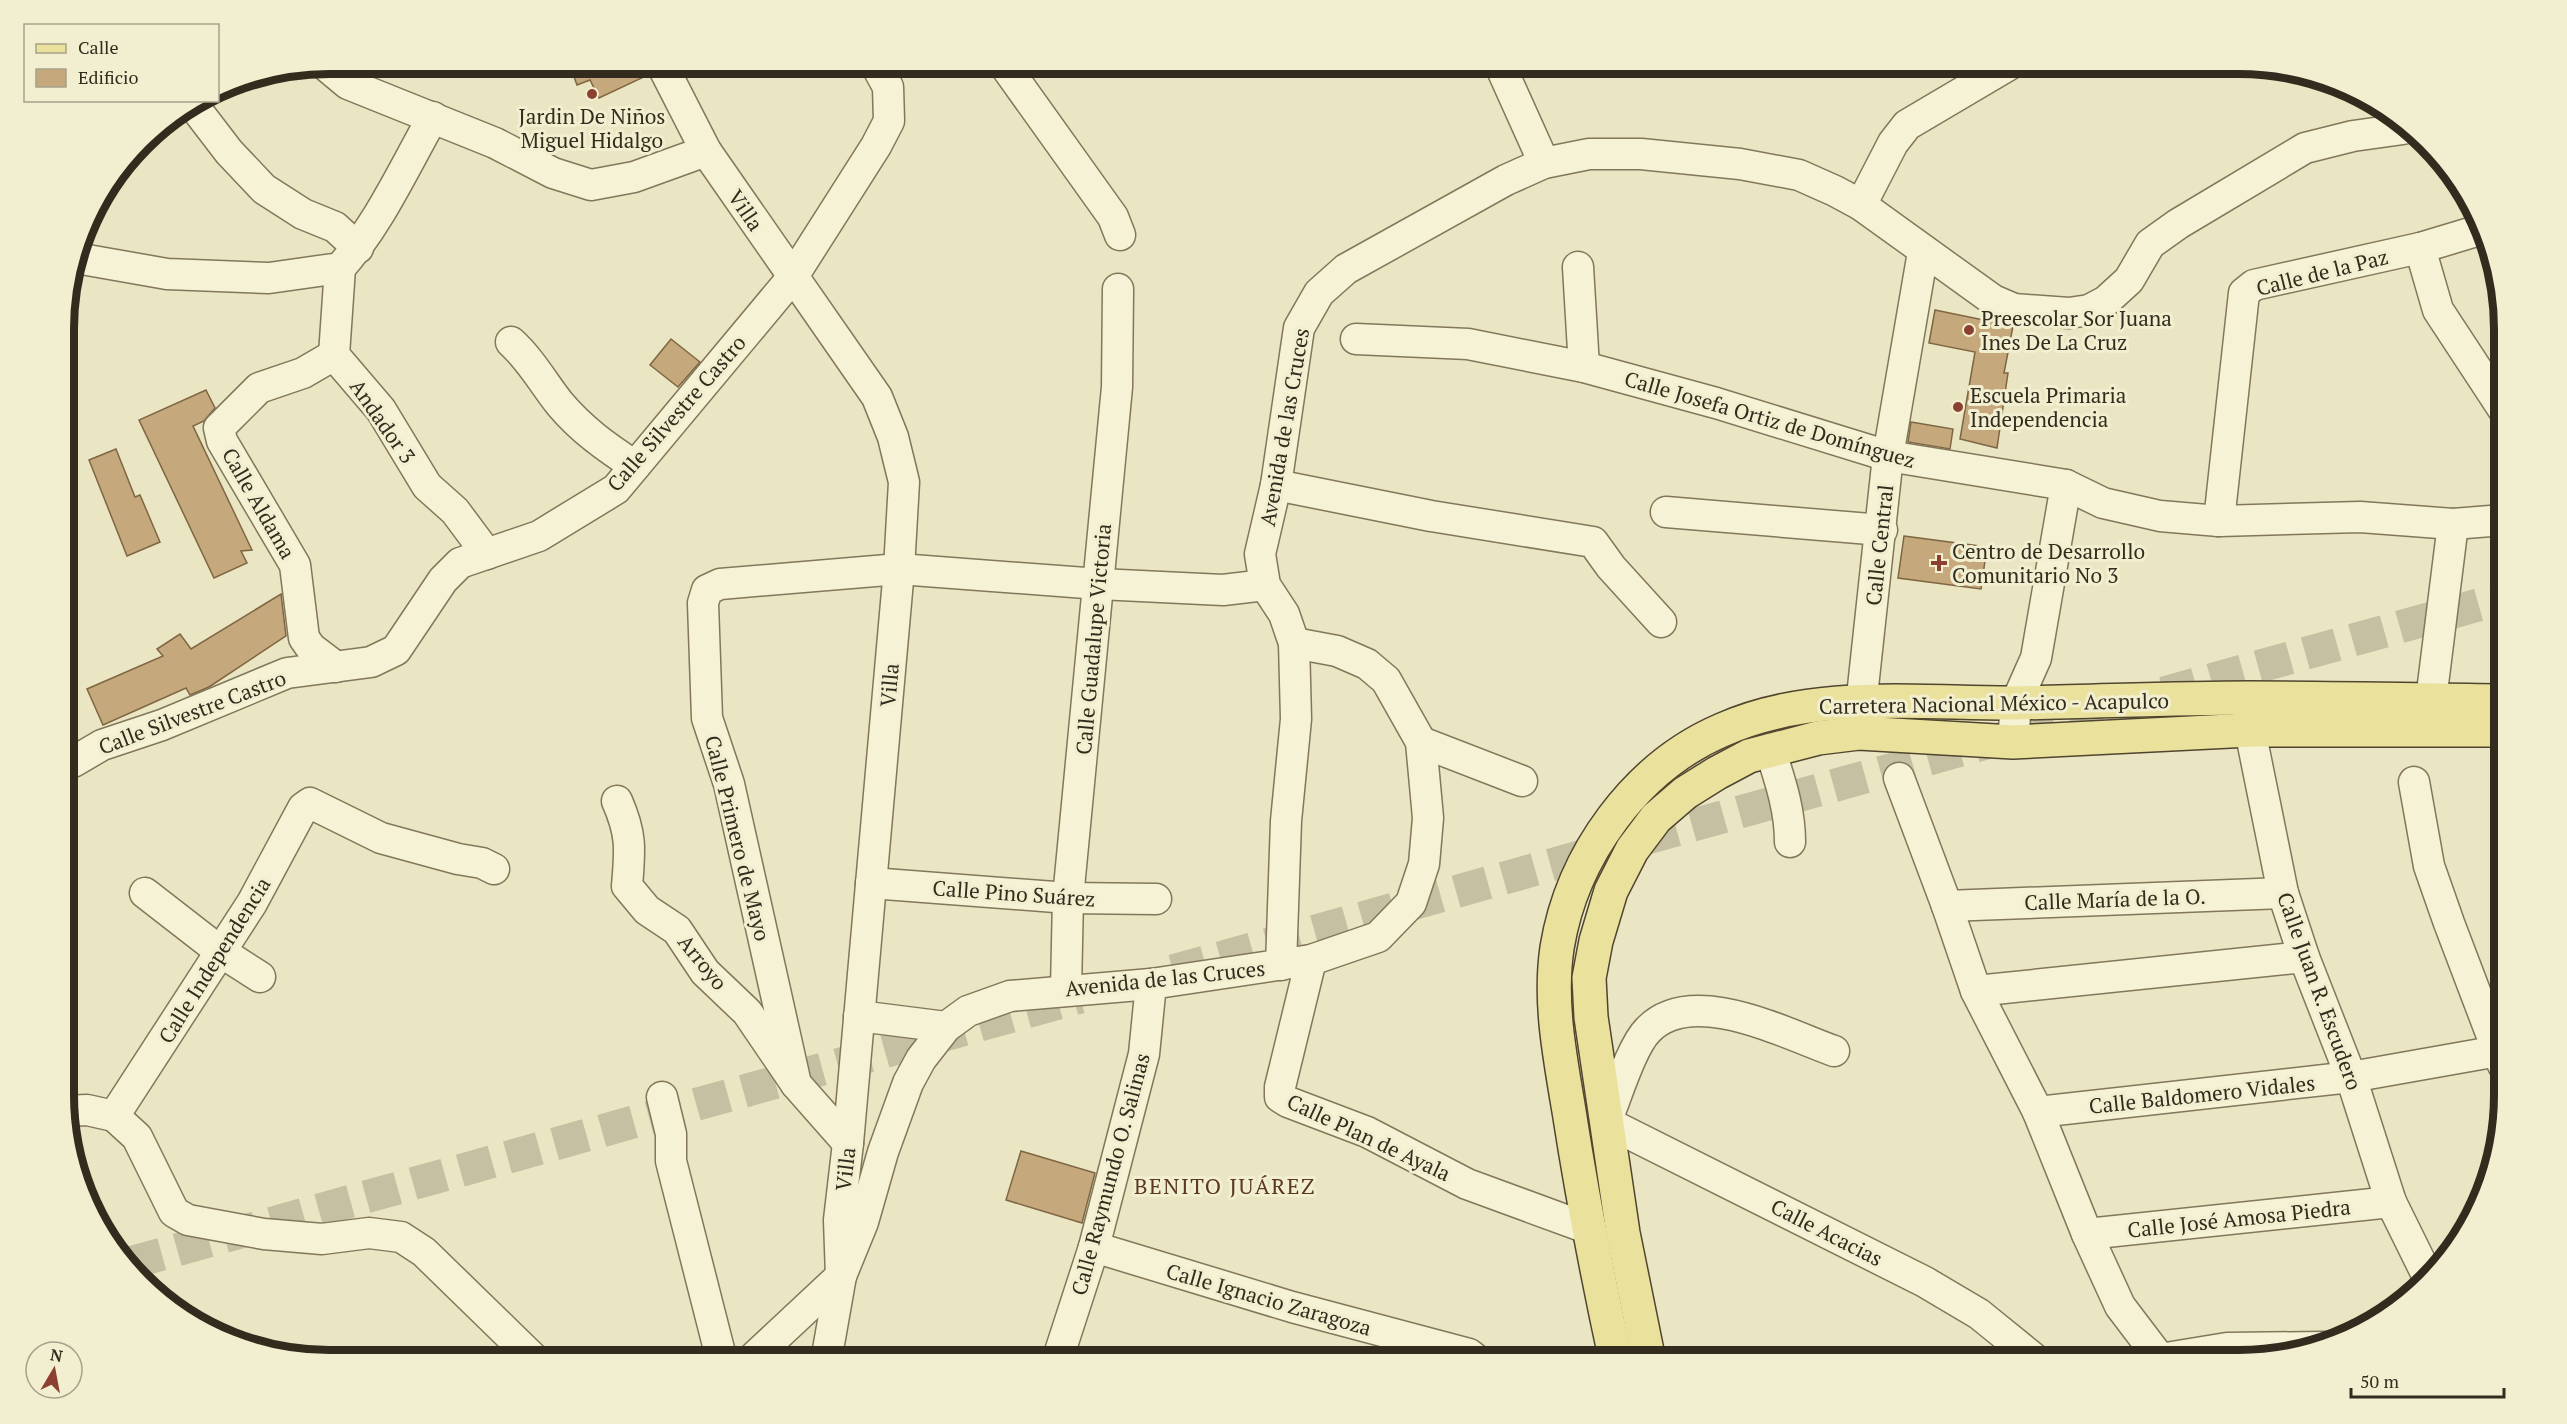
<svg xmlns="http://www.w3.org/2000/svg" width="2567" height="1424" viewBox="0 0 2567 1424" font-family="'PT Serif',serif">
	<style>
		.building { fill: #c5a87b; stroke: #7f6643; stroke-width: 1.5 }
		.lines { fill: none; stroke-linecap: round; stroke-linejoin: round }
		.highway-tunnel { stroke: #c5c0a1; stroke-width: 33; stroke-dasharray: 33 16; stroke-linecap: butt }
		.minor-casing { stroke: #82775b; stroke-width: 33 }
		.major-casing { stroke: #50452f; stroke-width: 36 }
		.minor { stroke: #f5f2d5; stroke-width: 30 }
		.major { stroke: #eae19d; stroke-width: 33 }
		.poi-dot { fill: #8c4130; stroke: #f2efd1; stroke-width: 2 }
		.labels { text-anchor: middle; dominant-baseline: central; stroke-width: 6; stroke-linejoin: round; paint-order: stroke }
		.poi-label { font-size: 21px; fill: #332c1e; stroke: #f2efd1; text-anchor: start }
		.street-label { font-size: 21px; fill: #332c1e; stroke: #f2efd1 }
		.neighbourhood-label { font-size: 22px; letter-spacing: 1.5px; fill: #5c3821; stroke: #f2efd1 }
		.rim { fill: none; stroke: #332c1e; stroke-width: 8 }
	</style>
	<rect width="100%" height="100%" fill="#eae5c2"/>
	<!-- building -->
	<g class="building">
		<polygon points="569,63 640,63 646,76 599,98 590,80 577,85"/>
		<polygon points="1935,310 2013,326 2004,373 2008,373 1997,448 1960,439 1975,352 1929,343"/>
		<polygon points="671,339 700,362 678,387 650,365"/>
		<polygon points="206,390 215,408 204,421 193,426 252,550 241,551 247,563 214,578 139,420"/>
		<polygon points="1911,422 1953,429 1950,449 1908,442"/>
		<polygon points="116,449 135,497 140,495 160,542 127,556 89,460"/>
		<polygon points="1904,536 1987,547 1981,589 1898,578"/>
		<polygon points="281,594 286,636 209,687 190,695 186,688 103,725 87,689 163,656 157,649 180,634 191,649"/>
		<polygon points="1021,1151 1095,1173 1082,1223 1006,1200"/>
	</g>
	<g class="lines">
		<!-- highway-tunnel -->
		<g class="highway-tunnel">
			<polyline points="1173,971 2503,598"/>
			<polyline points="130,1263 1080,997"/>
		</g>
		<!-- minor casing -->
		<g class="minor-casing">
			<g id="minor">
				<polyline points="661,63 706,151 877,397 893,437 904,482 899,569 848,1143 839,1220 841,1276 826,1361"/>
				<polyline points="1003,63 1113,217 1120,235"/>
				<polyline points="1499,63 1544,163"/>
				<polyline points="324,64 348,84 495,143 553,173 591,185 634,177 706,151"/>
				<polyline points="193,105 229,152 264,189 303,214 335,227 358,248"/>
				<polyline points="1861,205 1893,143 1907,125 2012,63"/>
				<polyline points="2420,248 2438,310 2503,409"/>
				<path d="M76,258L167,274L269,278L340,268C379,224 404,168 433,117"/>
				<polyline points="1578,267 1584,367"/>
				<polyline points="340,268 334,355 381,410 427,486 455,511 487,554"/>
				<polyline points="1356,339 1468,344 1584,367 1716,403 1888,456 2066,485 2103,503 2160,516 2219,521 2360,517 2453,524 2503,520"/>
				<path d="M511,342C531,360 544,384 560,404C582,430 606,447 635,466"/>
				<polyline points="334,355 303,373 259,388 219,428 222,441 295,565 304,638 311,648 336,667"/>
				<polyline points="1276,485 1431,516 1593,542 1611,567 1661,622"/>
				<polyline points="1666,512 1882,530"/>
				<polyline points="2219,521 2244,293 2254,285 2420,248 2483,229"/>
				<polyline points="2431,700 2453,524"/>
				<polyline points="2248,707 2250,730 2283,893 2304,957 2351,1077 2391,1202 2426,1273"/>
				<polyline points="1859,724 1888,456 1923,252"/>
				<polyline points="1421,742 1522,781"/>
				<polyline points="2013,742 2016,703 2036,658 2066,485"/>
				<path d="M1770,749C1780,781 1790,809 1790,842"/>
				<polyline points="73,762 102,745 162,725 287,673 371,662 396,650 443,580 460,563 539,536 616,489 792,278 876,146 889,121 888,87 875,63"/>
				<polyline points="1899,778 1947,906 1976,991 2038,1112 2087,1234 2120,1306 2161,1360"/>
				<polyline points="2414,782 2429,866 2449,923 2503,1065"/>
				<path d="M617,801C632,835 630,850 627,886L647,910L677,930L705,972L747,1012L796,1084L848,1143"/>
				<polyline points="871,883 1068,898 1156,899"/>
				<polyline points="145,893 221,952 260,977"/>
				<polyline points="1947,906 2283,893"/>
				<polyline points="1311,960 1280,1087 1280,1097 1288,1102 1367,1132 1467,1184 1587,1228"/>
				<polyline points="1281,965 1286,821 1296,719 1294,643 1284,614 1265,585 1260,554 1276,485 1299,328 1319,293 1346,269 1506,180 1544,163 1589,154 1641,154 1740,164 1799,175 1835,191 1861,205 1993,300 2014,309 2069,313 2089,310 2106,301 2129,280 2150,244 2178,224 2305,148 2353,136 2403,129"/>
				<polyline points="1066,989 1068,898 1117,387 1118,289"/>
				<polyline points="1976,991 2304,957"/>
				<polyline points="859,1016 946,1027"/>
				<path d="M1834,1051C1786,1034 1692,984 1648,1030C1631,1047 1616,1099 1606,1122L1925,1282L1979,1314L2037,1361"/>
				<polyline points="796,1084 729,784 707,718 703,603 707,590 720,584 899,569 1099,584 1223,590 1265,585"/>
				<polyline points="662,1097 671,1134 671,1161 722,1361"/>
				<polyline points="65,1111 87,1110 114,1116 137,1137 174,1212 188,1220 264,1234 322,1239 369,1233 401,1237 424,1252 536,1361"/>
				<polyline points="2038,1112 2351,1077 2498,1051 2503,1044"/>
				<polyline points="114,1116 252,903 303,808 310,803 381,838 458,859 482,863 494,869"/>
				<polyline points="2087,1234 2391,1202"/>
				<polyline points="1094,1247 1292,1307 1469,1354 1478,1361"/>
				<polyline points="2160,1359 2227,1348 2324,1347"/>
				<polyline points="750,1361 841,1276 863,1222 883,1152 908,1083 921,1059 946,1027 968,1011 1010,996 1151,984 1311,960 1378,937 1411,903 1424,864 1428,818 1421,742 1386,680 1367,664 1337,651 1294,643"/>
				<polyline points="1057,1361 1094,1247 1144,1054 1151,984"/>
			</g>
		</g>
		<!-- major casing -->
		<g class="major-casing">
			<g id="major">
				<path d="M1616,1361C1598,1278 1582,1195 1569,1111C1560,1057 1549,1002 1557,948C1572,855 1636,767 1722,730C1811,690 1916,703 2010,703C2090,702 2170,698 2249,698C2334,698 2419,700 2503,701"/>
				<polyline points="1649,1361 1623,1233 1591,1017 1589,978 1596,941 1611,891 1632,850 1656,818 1685,793 1717,773 1749,756 1818,738 1859,733 2013,742 2250,730 2503,730"/>
			</g>
		</g>
		<!-- minor -->
		<use href="#minor" class="minor"/>
		<!-- major -->
		<use href="#major" class="major"/>
	</g>
	<!-- markers -->
	<g class="poi-dot">
		<circle cx="592" cy="94" r="6"/>
		<circle cx="1969" cy="330" r="6"/>
		<circle cx="1958" cy="407" r="6"/>
		<path d="M1936 554h6v6h6v6h-6v6h-6v-6h-6v-6h6z"/>
	</g>
	<g class="labels">
		<!-- poi labels -->
		<g class="poi-label">
			<text x="592" y="116" text-anchor="middle">Jardin De Niños<tspan x="592" dy="24">Miguel Hidalgo</tspan></text>
			<text x="1981" y="318">Preescolar Sor Juana<tspan x="1981" dy="24">Ines De La Cruz</tspan></text>
			<text x="1970" y="395">Escuela Primaria<tspan x="1970" dy="24">Independencia</tspan></text>
			<text x="1952" y="551">Centro de Desarrollo<tspan x="1952" dy="24">Comunitario No 3</tspan></text>
		</g>
		<!-- street labels -->
		<g class="street-label">
			<text transform="translate(746 210) rotate(56)">Villa</text>
			<text transform="translate(2322 272) rotate(-14)">Calle de la Paz</text>
			<text transform="translate(676 413) rotate(-49)">Calle Silvestre Castro</text>
			<text transform="translate(1770 419) rotate(16)">Calle Josefa Ortiz de Domínguez</text>
			<text transform="translate(383 421) rotate(55)">Andador 3</text>
			<text transform="translate(1284 427) rotate(-80)">Avenida de las Cruces</text>
			<text transform="translate(259 503) rotate(60)">Calle Aldama</text>
			<text transform="translate(1879 545) rotate(-84)">Calle Central</text>
			<text transform="translate(1093 639) rotate(-85)">Calle Guadalupe Victoria</text>
			<text transform="translate(889 685) rotate(-85)">Villa</text>
			<text transform="translate(1994 703) rotate(-1)">Carretera Nacional México - Acapulco</text>
			<text transform="translate(192 712) rotate(-21)">Calle Silvestre Castro</text>
			<text transform="translate(738 838) rotate(76)">Calle Primero de Mayo</text>
			<text transform="translate(1014 893) rotate(4)">Calle Pino Suárez</text>
			<text transform="translate(2115 899) rotate(-2)">Calle María de la O.</text>
			<text transform="translate(214 960) rotate(-58)">Calle Independencia</text>
			<text transform="translate(703 962) rotate(51)">Arroyo</text>
			<text transform="translate(1165 978) rotate(-6)">Avenida de las Cruces</text>
			<text transform="translate(2320 991) rotate(70)">Calle Juan R. Escudero</text>
			<text transform="translate(2202 1094) rotate(-6)">Calle Baldomero Vidales</text>
			<text transform="translate(1369 1137) rotate(25)">Calle Plan de Ayala</text>
			<text transform="translate(845 1169) rotate(-83)">Villa</text>
			<text transform="translate(1110 1174) rotate(-75)">Calle Raymundo O. Salinas</text>
			<text transform="translate(2239 1218) rotate(-6)">Calle José Amosa Piedra</text>
			<text transform="translate(1827 1232) rotate(27)">Calle Acacias</text>
			<text transform="translate(1269 1299) rotate(16)">Calle Ignacio Zaragoza</text>
		</g>
		<!-- neighbourhood labels -->
		<g class="neighbourhood-label">
			<text x="1225" y="1185">BENITO JUÁREZ</text>
		</g>
	</g>
	<!-- crop -->
	<path d="M0 0H2567V1424H0ZM329 74H2239A255 255 0 0 1 2494 329V1095A255 255 0 0 1 2239 1350H329A255 255 0 0 1 74 1095V329A255 255 0 0 1 329 74Z" fill="#f2efd1" fill-rule="evenodd"/>
	<path class="rim" d="M329 74H2239A255 255 0 0 1 2494 329V1095A255 255 0 0 1 2239 1350H329A255 255 0 0 1 74 1095V329A255 255 0 0 1 329 74Z"/>
	<!-- legend -->
	<rect x="24" y="24" width="195" height="78" fill="#f2efd1" stroke="#a6a189" stroke-width="1.5"/>
	<rect x="36" y="44" width="30" height="9" fill="#eae19d" stroke="#a6a189" stroke-width="1.5"/>
	<text x="78" y="54" font-size="18" fill="#332c1e">Calle</text>
	<rect x="36" y="69" width="30" height="18" fill="#c5a87b" stroke="#a6a189" stroke-width="1.5"/>
	<text x="78" y="84" font-size="18" fill="#332c1e">Edificio</text>
	<!-- north arrow -->
	<g transform="translate(54 1370) rotate(10)"><circle r="28" fill="#f2efd1" stroke="#a6a189" stroke-width="1.5"/>
	<path d="M0-4.5L10 22L0 15L-10 22Z" fill="#8c4130"/>
	<text y="-9" font-size="16" font-weight="bold" text-anchor="middle" fill="#332c1e">N</text>
	</g>
	<!-- scale -->
	<path d="M2351 1388v9h153v-9" fill="none" stroke="#332c1e" stroke-width="3"/>
	<text x="2360" y="1388" font-size="18" fill="#332c1e" stroke="#f2efd1" stroke-width="4.5" paint-order="stroke">50 m</text>
</svg>
